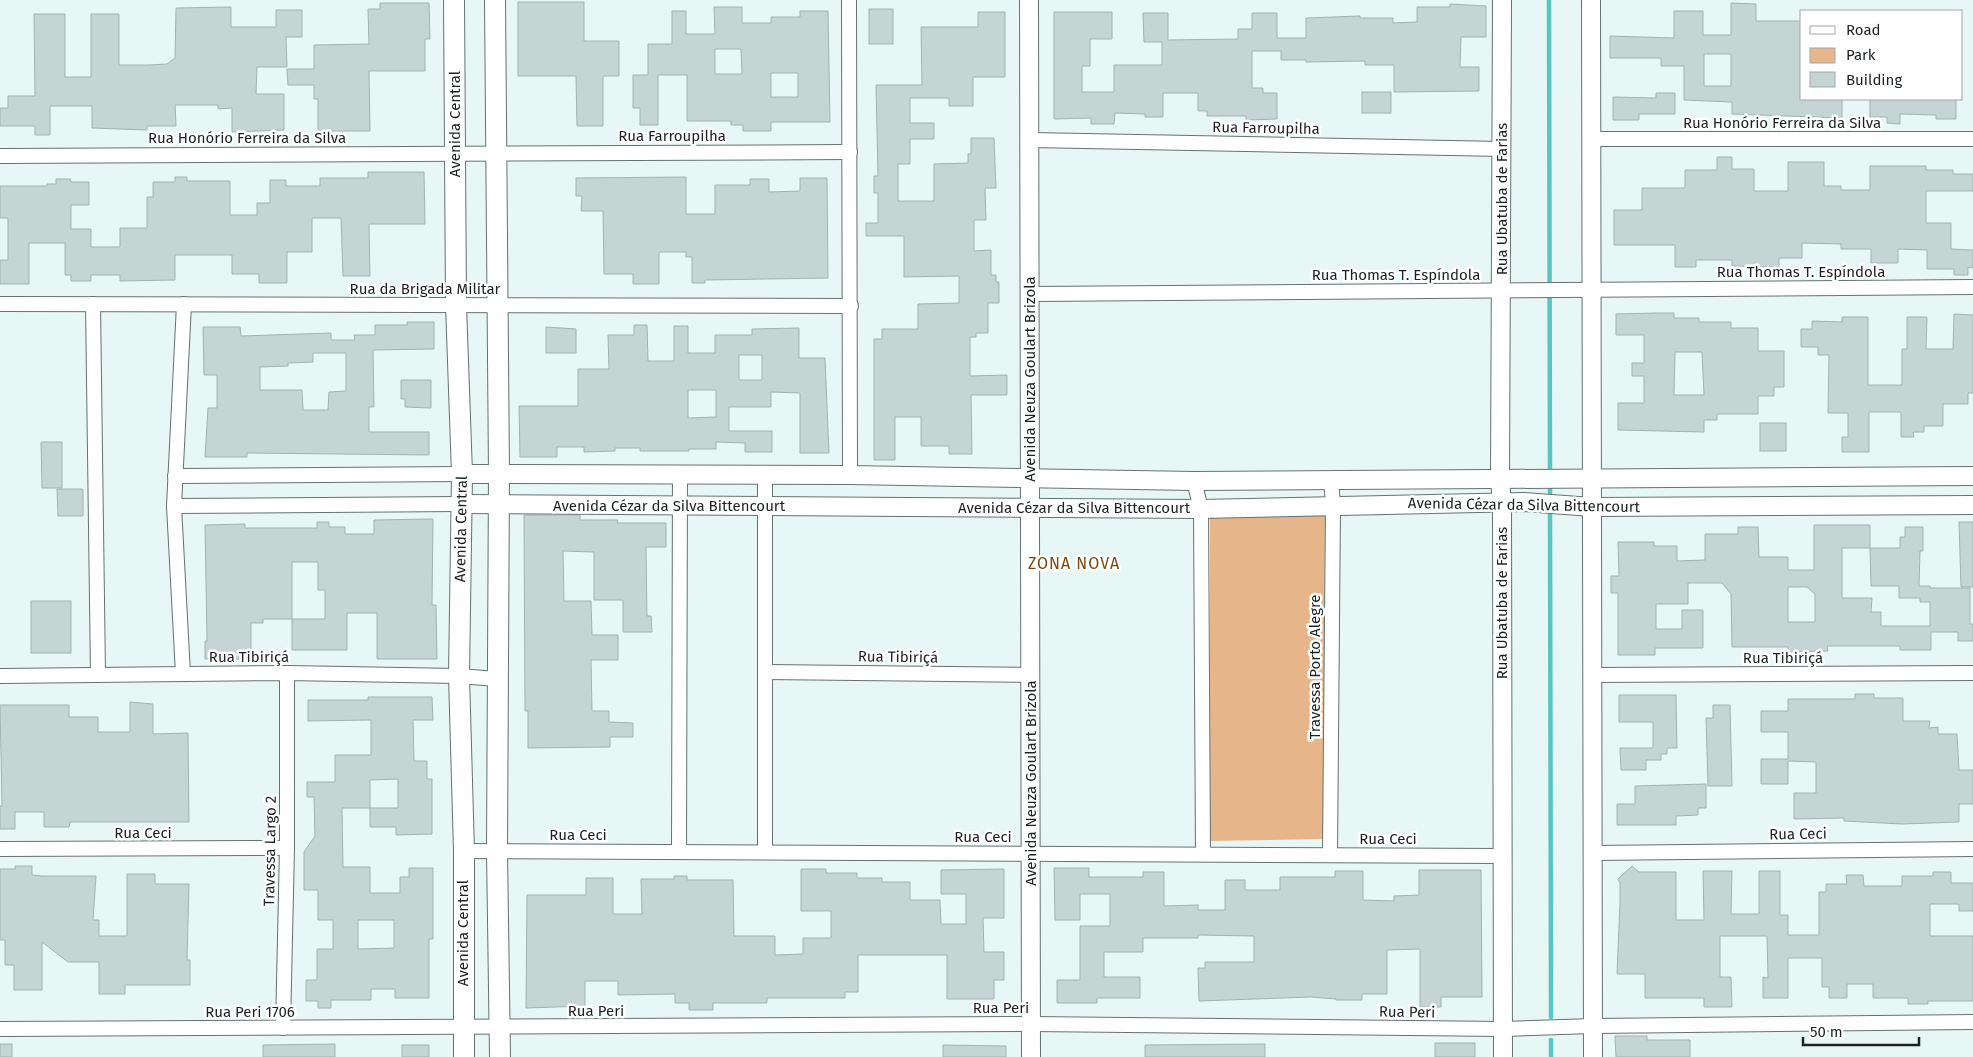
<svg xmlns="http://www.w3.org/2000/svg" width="1973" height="1057" viewBox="0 0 1973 1057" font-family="'Fira Sans',sans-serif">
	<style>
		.green { fill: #e6b58a }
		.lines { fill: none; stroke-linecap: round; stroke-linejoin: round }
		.stream { stroke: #57c6c2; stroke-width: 4.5 }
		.building { fill: #c4d5d4; stroke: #a3b3b2; fill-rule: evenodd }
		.minor-casing { stroke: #647372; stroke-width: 16 }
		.tertiary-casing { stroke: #647372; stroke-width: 20 }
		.secondary-casing { stroke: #647372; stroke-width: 22 }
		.minor { stroke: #fff; stroke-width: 14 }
		.tertiary { stroke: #fff; stroke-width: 18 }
		.secondary { stroke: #fff; stroke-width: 20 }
		.labels { text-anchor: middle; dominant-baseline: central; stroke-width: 5; stroke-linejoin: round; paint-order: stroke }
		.street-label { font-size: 15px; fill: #1c2221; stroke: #fff }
		.neighbourhood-label { font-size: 16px; letter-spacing: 1px; fill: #7e490b; stroke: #fff }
	</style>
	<rect width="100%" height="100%" fill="#e7f7f6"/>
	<!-- green -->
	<polygon class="green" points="1210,513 1325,513 1323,839 1210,841"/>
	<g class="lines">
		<!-- stream -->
		<g class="stream">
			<polyline points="1549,0 1550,474"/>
			<polyline points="1550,481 1550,501"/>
			<polyline points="1550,509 1551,1017"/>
			<polyline points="1551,1040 1551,1057"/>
		</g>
	</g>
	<!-- building -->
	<g class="building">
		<polygon points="518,2 584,2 584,41 619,41 619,76 603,76 603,126 577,126 576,76 518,76"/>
		<polygon points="380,3 429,3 430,39 425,39 425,71 369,71 370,131 318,131 318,99 314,99 314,85 288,85 287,69 314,69 314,45 369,44 368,9 380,9"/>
		<path d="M1731,3L1756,4V21H1802V99H1842V118L1732,114V102L1684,100V66H1661V58H1610V36L1674,38V11H1703V35H1731ZM1704,54H1731V86H1704Z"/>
		<polygon points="1450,4 1486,6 1486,37 1461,37 1460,67 1479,67 1479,91 1394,92 1394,65 1365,65 1365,61 1306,62 1306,60 1281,60 1281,51 1252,51 1252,88 1263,88 1263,93 1277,93 1277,119 1246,120 1246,116 1207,116 1207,111 1198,111 1198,93 1163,93 1163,117 1145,117 1145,114 1115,113 1114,124 1091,124 1091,118 1054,119 1054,12 1112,12 1112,39 1090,39 1090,66 1082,66 1082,92 1114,92 1114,65 1162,65 1162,42 1144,42 1143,13 1168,13 1168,40 1238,39 1238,29 1252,29 1252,13 1277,13 1277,38 1306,38 1306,18 1360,16 1360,18 1393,18 1393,23 1417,22 1417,7 1450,7"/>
		<polygon points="231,7 231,27 276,27 276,10 302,10 302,37 286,37 287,67 257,67 256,94 284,94 284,130 232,132 232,108 218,109 218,105 175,105 176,126 147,126 147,130 92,128 92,106 50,106 50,135 35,135 35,126 0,126 0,108 8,108 8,96 35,96 34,14 65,14 65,77 91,77 91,14 119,14 119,65 148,65 167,64 175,58 176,8"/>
		<path d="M714,7H742V23H771V17H800V11H828L830,122H771V131H743V125H731V121H687V75H658V125H640V108H633V75H648V44H672V11H686V34H715ZM715,49H741L742,74H715ZM771,73H798V97H771Z"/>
		<rect x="869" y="9" width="24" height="35"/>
		<polygon points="978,12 1005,12 1005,77 973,77 973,106 949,106 949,98 910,98 910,123 934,123 934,139 910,139 910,164 898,164 898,201 934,201 934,164 968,163 968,154 971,154 971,138 994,138 996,188 985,188 986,220 974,220 974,251 991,250 991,275 996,275 996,282 999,282 999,303 988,303 988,333 976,333 976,337 970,337 970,376 1007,375 1007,395 971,395 972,454 949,454 949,446 921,446 921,417 895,417 895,460 874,460 874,339 882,339 882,329 918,329 918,304 959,303 959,276 904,277 904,236 866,236 866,223 878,223 878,193 874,193 874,176 878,176 876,85 922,85 921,27 978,27"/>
		<rect x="1362" y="92" width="29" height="21"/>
		<polygon points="1656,93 1675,93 1675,114 1639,114 1639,120 1613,120 1613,97 1656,98"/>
		<polygon points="1870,99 1956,99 1956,119 1936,119 1936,115 1900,114 1900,124 1887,123 1887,117 1870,117"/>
		<polygon points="1717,157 1732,157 1732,169 1754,169 1754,191 1788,191 1788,162 1824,162 1824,186 1841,186 1841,190 1870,190 1870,166 1926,166 1926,170 1953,170 1953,174 1973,174 1973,191 1926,191 1926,223 1951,223 1951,249 1973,250 1973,268 1968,267 1968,275 1954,275 1954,269 1927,269 1927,250 1898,249 1898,263 1871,263 1871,249 1841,249 1841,244 1802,243 1802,258 1779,258 1779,267 1732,266 1732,260 1696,260 1696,267 1675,267 1675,245 1614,245 1614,210 1642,210 1642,188 1685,188 1685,170 1717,170"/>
		<polygon points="368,172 424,172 425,224 369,224 370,276 343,276 341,218 312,218 312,252 287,252 287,283 259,283 259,274 232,274 232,255 175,255 175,280 120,281 120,275 91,275 91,281 71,281 71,275 65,275 65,243 29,243 29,284 0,284 0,260 8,260 8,218 0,218 0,186 47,186 47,184 56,184 56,179 70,179 71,182 89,182 89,205 71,205 71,229 91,229 91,247 120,247 120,228 147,228 147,197 153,197 153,182 175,182 175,177 187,177 187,181 230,181 230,215 257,215 257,203 270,203 270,180 286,180 286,186 320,186 320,178 368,178"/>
		<polygon points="686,177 686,214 715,214 715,185 750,185 750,179 769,179 769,192 800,191 800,178 827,178 828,278 705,280 705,283 692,283 692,257 686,257 686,252 659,252 659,284 633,284 633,274 604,274 603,211 581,211 582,196 576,196 576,178"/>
		<path d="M1657,313H1674V318H1699V322H1731V328H1758V351H1784V387H1774V396H1758V414H1717V420H1704V432L1618,430V403H1644V376H1632V363H1644V335H1616V314ZM1675,352H1702L1704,395H1674Z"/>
		<polygon points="1954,314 1973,315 1973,393 1968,393 1968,404 1943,404 1943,426 1924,426 1924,432 1913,432 1914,437 1901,437 1901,412 1869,412 1869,452 1842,452 1842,437 1848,437 1848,413 1828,413 1829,355 1818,355 1818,347 1801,347 1801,329 1812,329 1812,321 1842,322 1842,317 1868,317 1868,385 1902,385 1902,349 1907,349 1907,317 1927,317 1926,349 1953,349"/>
		<path d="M407,322H434V349L373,350L374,407H369V432H429V455L247,453V457H205L208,408H217V375H204L203,327H240L241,336L331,333V340H355L354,335H375V325H407ZM313,353H346V391L329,392L328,410H303L302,390H260V367L288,366V363L313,362Z"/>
		<path d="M634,325H647L648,361H674V326H688V353H715V335H752V329L799,328V358H825L829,453H800V393L771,392V407H729V431H772V452H745V443L716,442V449H689V451H640V448H615V451L584,452V447H557V457H520L519,406H578V369H609L608,335H634ZM739,355H762V380H739ZM688,390H716V417L688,418Z"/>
		<polygon points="546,327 576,329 576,353 546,353"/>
		<polygon points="401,380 431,380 431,408 405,407 405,399 401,399"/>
		<rect x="1760" y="423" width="26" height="28"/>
		<polygon points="41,442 62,442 62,488 42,488"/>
		<polygon points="57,489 83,489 83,516 58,516"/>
		<polygon points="524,515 580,515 580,520 618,520 617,523 666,523 666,547 646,547 647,616 651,616 652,632 623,632 623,600 594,600 594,552 563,551 564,601 591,601 592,635 618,635 618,660 591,660 592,711 609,711 609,722 633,723 633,737 610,737 610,747 528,748 528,711 525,711"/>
		<path d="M433,519L432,605H436L437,659H377V613H347V650H292V619H263V623H251V659H205V641H207L205,525L245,524V528H317V522H329V527H345V534H374V520ZM292,562H318V590H325V619H292Z"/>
		<polygon points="1959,522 1973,522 1973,587 1961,587"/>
		<path d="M1814,525H1870V548H1842V598H1872L1871,612H1881V626H1930V602H1920V598H1899V586H1871L1870,548H1900V537H1905V527H1923V551H1920L1919,586H1930V588H1970V624H1973V641H1958V632H1931V650H1900V646H1827L1828,651L1788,652V647H1732L1731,594L1722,583H1688V604H1656V629H1682V610H1703V648H1655V655H1618V593H1611V576H1619L1618,542H1654V546H1677V561L1705,560V534H1738V527H1758L1759,557H1788V570H1814ZM1788,587H1807L1815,594V622H1788Z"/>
		<rect x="31" y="601" width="40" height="52"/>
		<polygon points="1855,694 1874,694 1874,698 1903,698 1903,721 1930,721 1929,728 1938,727 1938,734 1957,734 1959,770 1973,770 1973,804 1959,804 1959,822 1902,824 1844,821 1844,818 1794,819 1794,793 1816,793 1816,762 1788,761 1788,784 1761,784 1761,759 1788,759 1788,732 1761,732 1761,711 1788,711 1788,699 1855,699"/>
		<polygon points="1619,695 1676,695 1677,748 1667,748 1667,754 1661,754 1661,760 1646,760 1646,770 1621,770 1620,748 1653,748 1653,722 1619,722"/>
		<path d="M368,697H432L433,720H413L414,761H427V779H432V834L396,835V827H370V808H342L343,867H370V893H400V877H409V868H433V939H429V998H395V989H371V1000H331V1008H318V1001H306V980H317V949H333V920H318V890H304V852L315,836L314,797H307V782H335V755H371V720L308,721V700H368ZM398,779V808H370V780ZM358,920H394V948L358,949Z"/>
		<polygon points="130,702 153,704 153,734 188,733 189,822 70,822 69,827 44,827 44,812 15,812 15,829 0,829 0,806 2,806 0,705 69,705 69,717 98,717 98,732 130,732"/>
		<polygon points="1713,705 1730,705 1732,786 1708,786 1706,718 1713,718"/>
		<polygon points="1706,784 1706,808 1698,808 1698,815 1676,816 1676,825 1617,825 1617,804 1635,804 1635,786"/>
		<polygon points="15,866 32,866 32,875 42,876 96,876 93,920 99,920 99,936 127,936 127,874 155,874 155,884 189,884 187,960 190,960 190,985 125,985 125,994 99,994 99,962 68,962 42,942 42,990 14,990 14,965 5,965 5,940 0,940 0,869 15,869"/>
		<polygon points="1632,866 1639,872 1676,872 1676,920 1704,920 1703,871 1732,871 1731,914 1759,914 1759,871 1780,871 1780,915 1788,915 1788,935 1819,935 1819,892 1826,892 1826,884 1847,884 1846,875 1863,875 1864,886 1902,886 1902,876 1933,876 1933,872 1951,872 1951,883 1973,883 1973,911 1959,911 1959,904 1930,904 1930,936 1973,936 1973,1001 1928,1001 1928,1004 1908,1004 1908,998 1873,998 1873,984 1847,984 1847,998 1829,998 1829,987 1822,987 1822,958 1788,958 1788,998 1763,998 1763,977 1768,978 1767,936 1720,936 1720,977 1731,977 1732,1007 1704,1007 1704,998 1645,998 1645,974 1617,974 1620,903 1620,883 1618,879"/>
		<polygon points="1054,868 1089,868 1089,877 1143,877 1143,872 1164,872 1164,906 1198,905 1198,910 1225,910 1225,880 1245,880 1245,890 1280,890 1280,877 1335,877 1335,871 1363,871 1363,900 1394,901 1394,896 1419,895 1419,870 1481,870 1482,997 1441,997 1441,1007 1420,1007 1420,949 1387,950 1387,994 1362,994 1362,1000 1336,1000 1336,999 1311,997 1199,1001 1198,968 1205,968 1205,962 1254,962 1254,936 1198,935 1198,938 1143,938 1143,952 1104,952 1104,977 1140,977 1140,998 1097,998 1097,1003 1057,1003 1057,980 1080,980 1080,926 1110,926 1110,894 1080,894 1080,920 1055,920"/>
		<polygon points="801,869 826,869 826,873 857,873 857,878 882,878 882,882 910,882 910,900 940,900 941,924 966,924 966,894 941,894 941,870 1004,869 1004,918 983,918 984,952 1004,952 1004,980 994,980 994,999 947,999 947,955 858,955 858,992 845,992 845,998 767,998 767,1003 713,1003 713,1010 689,1010 689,1003 675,1003 675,994 618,995 618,981 585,981 585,1006 526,1008 527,895 586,895 586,878 613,878 613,914 642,914 641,879 674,879 674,876 687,876 687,880 733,880 734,936 775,936 775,955 803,954 803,938 831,938 831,911 801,911"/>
		<polygon points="1615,1036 1647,1036 1647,1040 1690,1040 1690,1057 1616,1057"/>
		<rect x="1435" y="1043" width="40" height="14"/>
		<rect x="0" y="1044" width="12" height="13"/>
		<polygon points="335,1044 335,1057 263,1057 263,1045"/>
		<polygon points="1265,1044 1265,1057 1145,1057 1145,1045"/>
		<rect x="402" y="1045" width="27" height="12"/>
		<polygon points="943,1045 1006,1046 1006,1057 943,1057"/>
	</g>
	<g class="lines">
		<!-- minor casing -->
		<g class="minor-casing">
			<g id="minor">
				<polyline points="849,0 850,475"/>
				<polyline points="1591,139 1973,139"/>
				<polyline points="1030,140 1502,149"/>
				<polyline points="0,156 850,152"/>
				<polyline points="1030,294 1973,287"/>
				<polyline points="0,304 851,306"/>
				<polyline points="93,304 98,675"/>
				<polyline points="175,476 462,474"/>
				<polyline points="1194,481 1201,509 1203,854"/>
				<polyline points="174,506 462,504"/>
				<polyline points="765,672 1031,675"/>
				<polyline points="183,674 174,506 184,304"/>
				<polyline points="1593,675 1973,673"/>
				<polyline points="0,676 287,673 459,676 497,679"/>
				<polyline points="0,849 287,848"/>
				<polyline points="464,851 1502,856"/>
				<polyline points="679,852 680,473"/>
				<polyline points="765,852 765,474"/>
				<polyline points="1593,853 1973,849"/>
				<polyline points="1330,855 1333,505 1331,479"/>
				<polyline points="283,1028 287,848 287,673"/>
				<polyline points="0,1029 1031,1024 1503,1029 1593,1026 1973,1022"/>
			</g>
		</g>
		<!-- tertiary casing -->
		<g class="tertiary-casing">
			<g id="tertiary">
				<polyline points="1029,0 1031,1057"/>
				<polyline points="1502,0 1500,481 1502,503 1503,1057"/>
				<polyline points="1591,0 1593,1057"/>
				<polyline points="462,474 850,475 1194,481 1973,476"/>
				<polyline points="462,504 1201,509 1524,502 1592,507 1973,505"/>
			</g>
		</g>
		<!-- secondary casing -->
		<g class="secondary-casing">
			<g id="secondary">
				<polyline points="454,0 456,305 462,474 459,676 464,851 464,1057"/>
				<polyline points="495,0 499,475 497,851 500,1057"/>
			</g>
		</g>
		<!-- minor -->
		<use href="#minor" class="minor"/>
		<!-- tertiary -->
		<use href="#tertiary" class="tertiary"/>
		<!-- secondary -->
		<use href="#secondary" class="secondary"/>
	</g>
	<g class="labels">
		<!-- street labels -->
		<g class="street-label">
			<text x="1782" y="123">Rua Honório Ferreira da Silva</text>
			<text transform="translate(455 124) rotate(-90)">Avenida Central</text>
			<text transform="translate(1266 128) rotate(1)">Rua Farroupilha</text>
			<text x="672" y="136">Rua Farroupilha</text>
			<text x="247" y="138">Rua Honório Ferreira da Silva</text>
			<text transform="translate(1502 199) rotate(-90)">Rua Ubatuba de Farias</text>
			<text x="1801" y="272">Rua Thomas T. Espíndola</text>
			<text x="1396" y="275">Rua Thomas T. Espíndola</text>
			<text x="425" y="289">Rua da Brigada Militar</text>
			<text transform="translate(1030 379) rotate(-90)">Avenida Neuza Goulart Brizola</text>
			<text transform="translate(1524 505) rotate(1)">Avenida Cézar da Silva Bittencourt</text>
			<text x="669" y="506">Avenida Cézar da Silva Bittencourt</text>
			<text x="1074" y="508">Avenida Cézar da Silva Bittencourt</text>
			<text transform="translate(461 529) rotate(-89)">Avenida Central</text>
			<text transform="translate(1502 603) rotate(-90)">Rua Ubatuba de Farias</text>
			<text x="249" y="657">Rua Tibiriçá</text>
			<text transform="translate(898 657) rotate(1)">Rua Tibiriçá</text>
			<text x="1783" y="658">Rua Tibiriçá</text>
			<text transform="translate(1315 667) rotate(-90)">Travessa Porto Alegre</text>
			<text transform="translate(1031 783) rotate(-90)">Avenida Neuza Goulart Brizola</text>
			<text x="143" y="833">Rua Ceci</text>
			<text transform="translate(1798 834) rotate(-1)">Rua Ceci</text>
			<text x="578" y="835">Rua Ceci</text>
			<text x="983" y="837">Rua Ceci</text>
			<text x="1388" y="839">Rua Ceci</text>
			<text transform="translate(270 851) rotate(-89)">Travessa Largo 2</text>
			<text transform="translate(463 933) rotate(-90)">Avenida Central</text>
			<text x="1001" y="1008">Rua Peri</text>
			<text x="596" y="1011">Rua Peri</text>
			<text x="250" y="1012">Rua Peri 1706</text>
			<text transform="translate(1407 1012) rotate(1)">Rua Peri</text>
		</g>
		<!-- neighbourhood labels -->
		<g class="neighbourhood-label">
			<text x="1074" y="563">ZONA NOVA</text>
		</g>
	</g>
	<!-- legend -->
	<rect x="1800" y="10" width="162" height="90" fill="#ffffff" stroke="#a4a7a6"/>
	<rect x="1810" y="26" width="25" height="8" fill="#ffffff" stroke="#a4a7a6"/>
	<text x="1846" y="35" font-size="15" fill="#1c2221">Road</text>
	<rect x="1810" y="48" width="25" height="15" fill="#e6b58a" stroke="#a4a7a6"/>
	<text x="1846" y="60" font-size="15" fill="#1c2221">Park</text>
	<rect x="1810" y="72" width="25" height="15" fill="#c4d5d4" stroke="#a4a7a6"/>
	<text x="1846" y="85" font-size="15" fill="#1c2221">Building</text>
	<!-- scale -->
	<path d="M1803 1037v8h116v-8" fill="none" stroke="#1c2221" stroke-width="2.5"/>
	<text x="1810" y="1037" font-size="15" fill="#1c2221" stroke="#ffffff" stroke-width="4" paint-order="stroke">50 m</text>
</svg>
